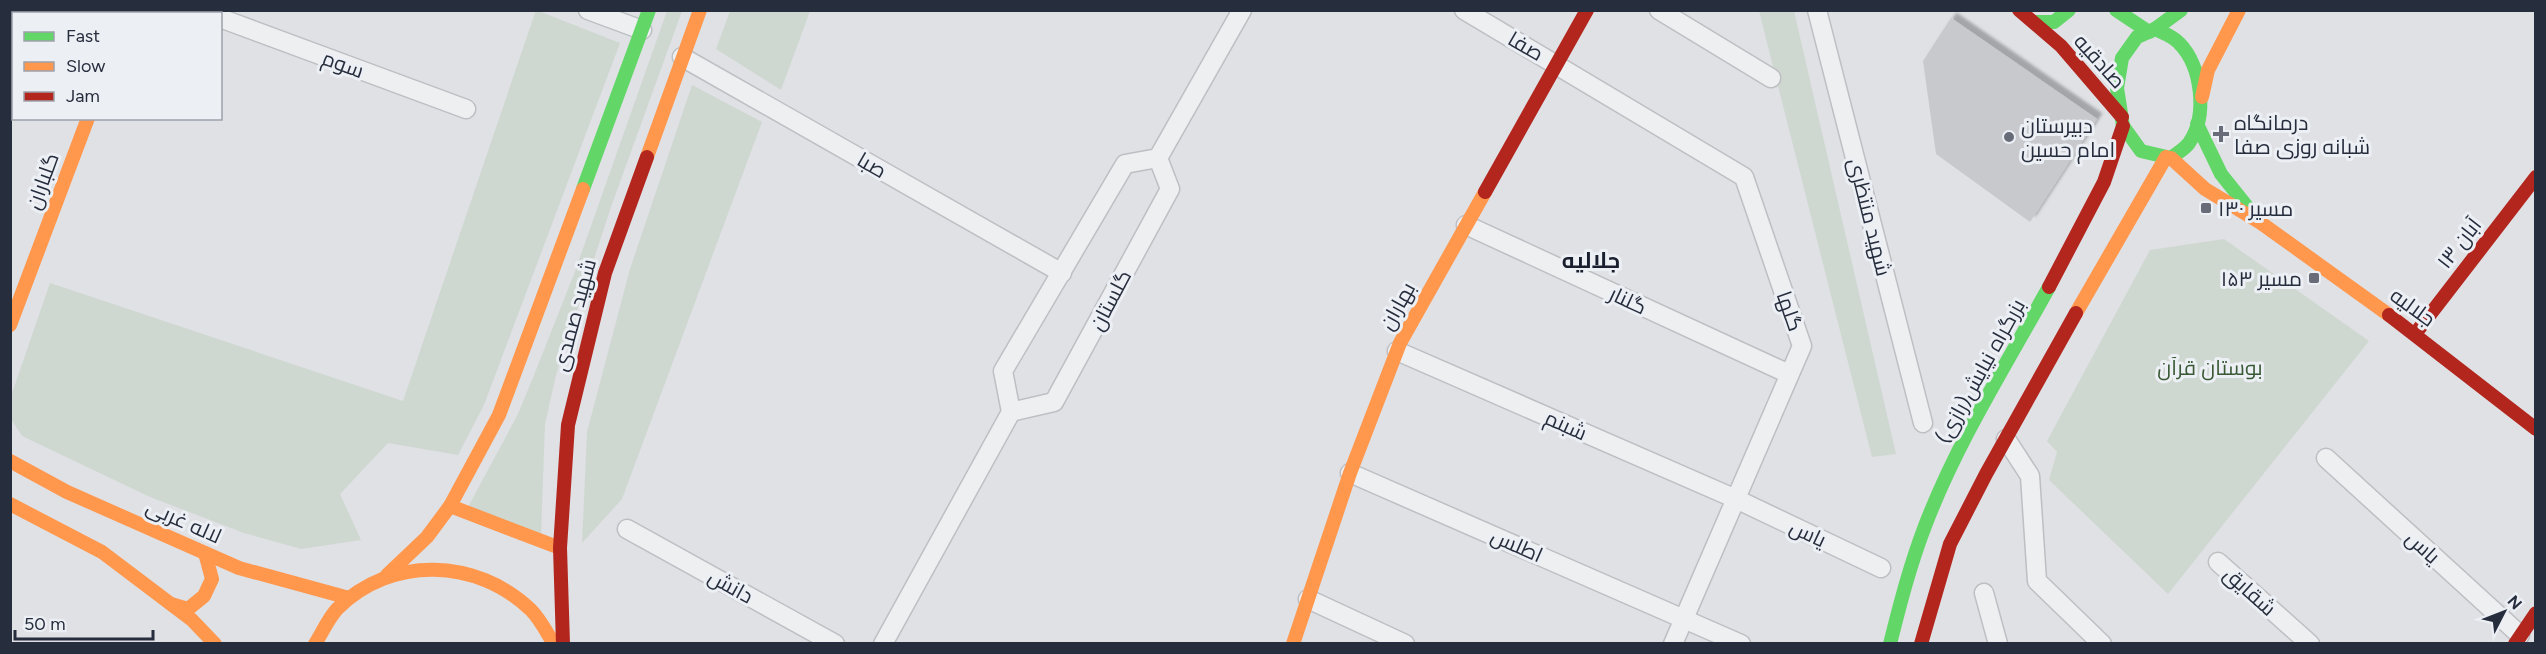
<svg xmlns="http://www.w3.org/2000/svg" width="2546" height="654" viewBox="0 0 2546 654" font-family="Figtree,Cairo,sans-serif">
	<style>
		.green { fill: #cfd8d0 }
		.building { fill: #c7c9cd; filter: url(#shadow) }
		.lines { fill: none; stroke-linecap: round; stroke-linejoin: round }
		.street-casing { stroke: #bdbfc3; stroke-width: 21 }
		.street { stroke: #eeeff1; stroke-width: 18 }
		.fast { stroke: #63d668; stroke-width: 14 }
		.slow { stroke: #ff974d; stroke-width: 14 }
		.jam { stroke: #b3261e; stroke-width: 14 }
		.poi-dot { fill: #676c78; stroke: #eceff4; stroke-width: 2 }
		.labels { text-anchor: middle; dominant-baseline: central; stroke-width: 6; stroke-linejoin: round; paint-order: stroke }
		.street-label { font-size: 21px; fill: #262d3d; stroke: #eceff4 }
		.poi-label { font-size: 21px; fill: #262d3d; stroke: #eceff4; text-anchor: start }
		.park-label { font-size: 21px; fill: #395934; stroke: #eceff4 }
		.neighbourhood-label { font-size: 22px; font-weight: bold; fill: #191f2e; stroke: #eceff4 }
	</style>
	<defs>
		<filter id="shadow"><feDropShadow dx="5.5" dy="-5.5" stdDeviation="1.5" flood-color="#0004"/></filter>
	</defs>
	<rect width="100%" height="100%" fill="#dfe1e5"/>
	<!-- green -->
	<g class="green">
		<polygon points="536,10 620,43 484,405 458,455 388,443 340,494 361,540 301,549 244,533 150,497 22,436 11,419 11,396 50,283 403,401"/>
		<polygon points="667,11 682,11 611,207 556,375 545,424 541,536 468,507 518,414 534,375 574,274"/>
		<polygon points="730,11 810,11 781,90 716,49"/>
		<polygon points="1759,11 1794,11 1896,454 1872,457"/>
		<polygon points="692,85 762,122 622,499 582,543 587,432 630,269"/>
		<polygon points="2224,239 2369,341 2168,594 2049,480 2057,452 2047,441 2150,250"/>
	</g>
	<!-- building -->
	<polygon class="building" points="1951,18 2097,119 2030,222 1936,154 1923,61"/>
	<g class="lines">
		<!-- street casing -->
		<g class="street-casing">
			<g id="street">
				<polyline points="199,10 207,14"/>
				<polyline points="588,10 642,30"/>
				<polyline points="1464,10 1744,177 1802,346 1673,644"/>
				<polyline points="1659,10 1771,78"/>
				<polyline points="1817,10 1923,423"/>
				<polyline points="220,18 466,109"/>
				<polyline points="682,57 1062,273"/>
				<polyline points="1466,225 1789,374"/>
				<polyline points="1397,351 1736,499 1881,568"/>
				<polyline points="1011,412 1054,402 1170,189 1158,158"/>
				<polyline points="2006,439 2030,476 2037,581 2102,644"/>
				<polyline points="2326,458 2520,635"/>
				<polyline points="1350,473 1741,644"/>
				<polyline points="627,529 835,644"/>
				<polyline points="2218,562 2310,644"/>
				<polyline points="1984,593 1998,644"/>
				<polyline points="1308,599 1405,644"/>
				<polyline points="883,644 1011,412 1003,371 1125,164 1158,158 1242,10"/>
			</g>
		</g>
		<!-- street -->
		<use href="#street" class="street"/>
		<!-- fast -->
		<g class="fast">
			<polyline points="2116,10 2149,32"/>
			<polyline points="127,14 128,10"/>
			<polyline points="2035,22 2054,22 2069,10"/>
			<path d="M2155,29C2163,33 2173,36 2179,43C2202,66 2208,116 2189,143C2185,149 2177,153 2171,158L2141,151L2123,126L2117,88L2122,58L2137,37Z"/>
			<polyline points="2155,29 2181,10"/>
			<polyline points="2197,124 2221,174 2249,209"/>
			<polyline points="583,189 649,10"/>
			<path d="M1890,644C1900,604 1910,565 1925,526C1957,442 2006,365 2049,287"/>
		</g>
		<!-- slow -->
		<g class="slow">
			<polyline points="2202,97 2208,70 2239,10"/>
			<polyline points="647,157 700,10"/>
			<polyline points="2171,158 2205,189 2261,223 2389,315"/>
			<polyline points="2076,313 2166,157"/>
			<polyline points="10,325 88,118"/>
			<polyline points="10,461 67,492 239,568 349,598"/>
			<polyline points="10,504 102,552 192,620 215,644"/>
			<polyline points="450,506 560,548"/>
			<polyline points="387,575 427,537 450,506 499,415 583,189"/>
			<polyline points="171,604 188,609 204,596 212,579 205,553"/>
			<path d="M315,644C322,633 328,619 337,609C391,555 477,558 531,610C540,619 547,633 554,644"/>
			<polyline points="1293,644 1350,473 1400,343 1485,192"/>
		</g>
		<!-- jam -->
		<g class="jam">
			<polyline points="2019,10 2061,46 2122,117"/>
			<polyline points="1485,192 1587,10"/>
			<polyline points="2049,287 2104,182 2123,126"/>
			<polyline points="2389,315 2536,429"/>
			<polyline points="2415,334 2536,177"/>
			<polyline points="563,644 560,548 568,425 605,273 647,157"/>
			<polyline points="1921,644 1950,544 1986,474 2076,313"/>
			<polyline points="2515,644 2536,613"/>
		</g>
	</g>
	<!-- markers -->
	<g class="poi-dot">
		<path d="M2218 125h6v6h6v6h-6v6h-6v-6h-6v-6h6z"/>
		<circle cx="2009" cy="137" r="6"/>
		<rect x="2200" y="202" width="12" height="12" rx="3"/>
		<rect x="2308" y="272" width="12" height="12" rx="3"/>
	</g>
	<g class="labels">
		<!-- street labels -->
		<g class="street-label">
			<text transform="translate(1526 46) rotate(30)">صفا</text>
			<text transform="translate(2100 61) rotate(48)">صادقیه</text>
			<text transform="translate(343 64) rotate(20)">سوم</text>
			<text transform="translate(872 165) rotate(30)">صبا</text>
			<text transform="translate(42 181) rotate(-70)">گلباران</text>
			<text transform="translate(1870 217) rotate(76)">شهید منتظری</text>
			<text transform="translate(2459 243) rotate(-52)">۱۳ آبان</text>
			<text transform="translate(1110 300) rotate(-62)">گلستان</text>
			<text transform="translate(1628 300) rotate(25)">گلنار</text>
			<text transform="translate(1397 306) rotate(-61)">بهاران</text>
			<text transform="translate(2413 307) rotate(36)">جلالیه</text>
			<text transform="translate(1790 311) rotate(71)">گلها</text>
			<text transform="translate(574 315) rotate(-75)">شهید صمدی</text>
			<text transform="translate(1980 371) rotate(-61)">بزرگراه نیایش(رازی)</text>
			<text transform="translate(1566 425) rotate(24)">شبنم</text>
			<text transform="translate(184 521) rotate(24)">لاله غربی</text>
			<text transform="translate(1808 533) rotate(25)">یاس</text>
			<text transform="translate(1517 545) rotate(24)">اطلس</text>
			<text transform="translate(2423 547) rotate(42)">یاس</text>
			<text transform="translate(731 586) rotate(29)">دانش</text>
			<text transform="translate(2250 591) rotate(42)">شقایق</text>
		</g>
		<!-- poi labels -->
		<g class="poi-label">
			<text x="2234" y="122">درمانگاه<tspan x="2234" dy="24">شبانه روزی صفا</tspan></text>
			<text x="2021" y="125">دبیرستان<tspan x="2021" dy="24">امام حسین</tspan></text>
			<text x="2218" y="208">مسیر ۱۳۰</text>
			<text x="2302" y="278" text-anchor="end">مسیر ۱۵۳</text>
		</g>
		<!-- park labels -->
		<g class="park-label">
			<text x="2210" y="367">بوستان قرآن</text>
		</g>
		<!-- neighbourhood labels -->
		<g class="neighbourhood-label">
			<text x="1591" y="260">جلالیه</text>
		</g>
	</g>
	<!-- border -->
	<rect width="2546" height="654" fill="none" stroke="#262d3d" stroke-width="24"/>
	<!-- legend -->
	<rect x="12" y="12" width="210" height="108" fill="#eceff4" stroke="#9da1ab" stroke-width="1.5"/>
	<rect x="24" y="32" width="30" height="9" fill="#63d668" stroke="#9da1ab" stroke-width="1.5"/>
	<text x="66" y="42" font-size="18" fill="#262d3d">Fast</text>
	<rect x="24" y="62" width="30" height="9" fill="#ff974d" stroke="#9da1ab" stroke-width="1.5"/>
	<text x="66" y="72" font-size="18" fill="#262d3d">Slow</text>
	<rect x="24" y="92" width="30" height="9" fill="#b3261e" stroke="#9da1ab" stroke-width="1.5"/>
	<text x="66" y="102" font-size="18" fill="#262d3d">Jam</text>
	<!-- north arrow -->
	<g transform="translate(2504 612) rotate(48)" stroke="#eceff4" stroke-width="4.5" paint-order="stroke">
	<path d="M0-4.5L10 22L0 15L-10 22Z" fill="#262d3d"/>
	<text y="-9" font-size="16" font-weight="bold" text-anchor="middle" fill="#262d3d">N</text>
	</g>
	<!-- scale -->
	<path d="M15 630v9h138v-9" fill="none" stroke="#262d3d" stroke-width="3"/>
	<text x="24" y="630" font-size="18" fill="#262d3d" stroke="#eceff4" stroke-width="4.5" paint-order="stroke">50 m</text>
</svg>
